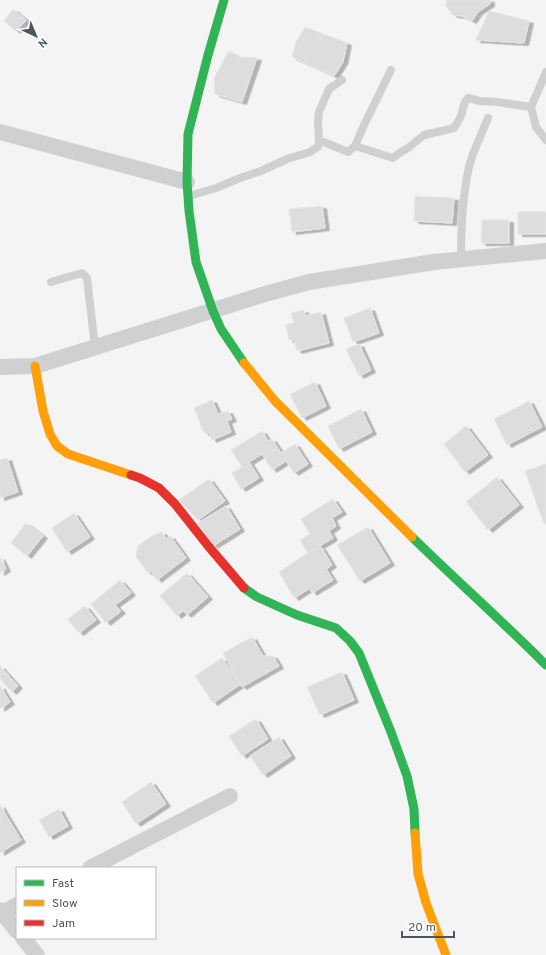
<svg xmlns="http://www.w3.org/2000/svg" width="546" height="955" viewBox="0 0 546 955" font-family="Overpass,sans-serif">
	<style>
		.building { fill: #ddddde; stroke: #e5e6e7; filter: url(#shadow) }
		.lines { fill: none; stroke-linecap: round; stroke-linejoin: round }
		.lane { stroke: #ced0d2; stroke-width: 8 }
		.street { stroke: #ced0d2; stroke-width: 16 }
		.fast { stroke: #30b455; stroke-width: 9 }
		.slow { stroke: #ff9f0a; stroke-width: 9 }
		.jam { stroke: #e5322d; stroke-width: 9 }
	</style>
	<defs>
		<filter id="shadow"><feDropShadow dx="4.5" dy="2.5" stdDeviation="0" flood-color="#0004"/></filter>
	</defs>
	<rect width="100%" height="100%" fill="#f4f4f4"/>
	<!-- building -->
	<g class="building">
		<polygon points="446,0 490,0 490,4 478,12 472,21 462,16 453,15 446,6"/>
		<polygon points="13,9 26,20 16,31 4,21"/>
		<polygon points="489,11 529,21 524,43 476,40"/>
		<polygon points="305,27 347,43 343,62 334,76 292,57 296,42"/>
		<polygon points="229,51 240,57 257,58 242,102 215,94 214,78"/>
		<polygon points="415,196 454,198 452,223 414,221"/>
		<polygon points="322,206 325,228 292,232 289,209"/>
		<rect x="518" y="212" width="28" height="22"/>
		<polygon points="482,220 509,220 509,243 481,243"/>
		<polygon points="370,308 379,333 353,342 344,318"/>
		<polygon points="304,310 305,316 321,312 329,343 297,351 294,339 289,340 286,325 294,323 291,313"/>
		<polygon points="359,344 371,370 359,376 346,349"/>
		<polygon points="315,382 326,406 302,418 290,394"/>
		<polygon points="212,400 218,414 228,411 232,419 227,421 231,432 212,440 209,433 204,433 194,408"/>
		<polygon points="529,401 542,427 507,445 494,419"/>
		<polygon points="361,409 372,432 339,449 328,426"/>
		<polygon points="466,426 488,455 465,472 444,444"/>
		<polygon points="262,431 268,441 272,439 281,453 295,444 308,464 294,473 286,461 272,470 262,454 249,462 259,478 241,489 232,473 242,467 231,450"/>
		<polygon points="7,458 18,492 0,498 0,460"/>
		<polygon points="546,464 546,523 544,524 525,471"/>
		<polygon points="497,477 519,505 488,530 466,502"/>
		<polygon points="209,479 225,501 198,520 179,500"/>
		<polygon points="333,499 342,512 332,518 336,526 329,531 333,538 308,553 300,540 310,534 301,519"/>
		<polygon points="226,506 240,529 213,546 198,523"/>
		<polygon points="74,513 90,537 67,552 52,528"/>
		<polygon points="26,523 43,536 27,556 11,543"/>
		<polygon points="368,527 390,563 360,581 337,545"/>
		<polygon points="162,532 166,539 170,536 186,558 157,580 151,571 148,573 136,557 138,546 152,536"/>
		<polygon points="321,547 332,565 326,569 333,580 312,593 310,588 294,598 279,572 308,553"/>
		<polygon points="0,557 6,569 0,573"/>
		<polygon points="187,573 208,597 187,615 183,611 177,616 160,596"/>
		<polygon points="120,580 131,593 115,605 121,611 106,623 91,604"/>
		<polygon points="85,606 96,620 79,633 68,619"/>
		<polygon points="252,637 263,656 273,656 279,666 242,687 223,653"/>
		<polygon points="222,658 241,684 213,703 195,676"/>
		<polygon points="0,666 18,686 12,692 0,679"/>
		<polygon points="342,672 354,700 320,715 307,687"/>
		<polygon points="0,686 10,702 0,709"/>
		<polygon points="256,719 268,739 242,756 229,736"/>
		<polygon points="279,737 291,756 263,775 250,756"/>
		<polygon points="151,782 166,804 136,824 122,802"/>
		<polygon points="0,805 21,840 0,853"/>
		<polygon points="59,809 68,826 49,837 39,820"/>
	</g>
	<g class="lines">
		<!-- lane -->
		<g class="lane">
			<polyline points="546,72 531,107 536,127 546,140"/>
			<polyline points="319,140 348,152 355,146 364,125 391,70"/>
			<path d="M355,146L393,158L401,152L408,148L424,135L454,128C457,123 460,119 462,113C464,106 462,105 468,98L480,101L497,102L531,107"/>
			<polyline points="189,196 216,188 240,178 261,171 287,159 310,152 318,147 319,140 318,122 319,112 329,89 342,80"/>
			<path d="M461,259C461,229 462,197 469,167C473,150 482,134 488,118"/>
			<polyline points="51,282 82,273 87,278 95,347"/>
		</g>
		<!-- street -->
		<g class="street">
			<polyline points="0,132 187,182"/>
			<polyline points="0,367 35,366 265,294 309,282 434,262 546,251"/>
			<polyline points="90,868 230,796"/>
			<polyline points="0,910 17,931"/>
			<polyline points="2,913 17,905"/>
			<polyline points="23,938 37,955"/>
		</g>
		<!-- fast -->
		<g class="fast">
			<polyline points="224,0 208,55 188,134 187,182 189,211 196,262 213,311 221,329 244,363"/>
			<path d="M412,537C456,580 502,621 546,665"/>
			<polyline points="244,588 257,597 297,615 336,628 350,641 359,653 391,732 407,776 414,809 415,833"/>
		</g>
		<!-- slow -->
		<g class="slow">
			<polyline points="244,363 275,401 412,537"/>
			<polyline points="35,366 43,411 50,434 57,446 68,454 131,475"/>
			<polyline points="415,833 418,874 426,903 446,955"/>
		</g>
		<!-- jam -->
		<polyline class="jam" points="131,475 140,478 159,488 175,504 209,547 244,588"/>
	</g>
	<!-- legend -->
	<rect x="16" y="867" width="140" height="72" fill="#ffffff" stroke="#b7bbc0"/>
	<rect x="24" y="880" width="20" height="6" fill="#30b455" stroke="#b7bbc0"/>
	<text x="52" y="887" font-size="12" fill="#4a5661">Fast</text>
	<rect x="24" y="900" width="20" height="6" fill="#ff9f0a" stroke="#b7bbc0"/>
	<text x="52" y="907" font-size="12" fill="#4a5661">Slow</text>
	<rect x="24" y="920" width="20" height="6" fill="#e5322d" stroke="#b7bbc0"/>
	<text x="52" y="927" font-size="12" fill="#4a5661">Jam</text>
	<!-- north arrow -->
	<g transform="translate(36 36) rotate(136)" stroke="#ffffff" stroke-width="3" paint-order="stroke">
	<path d="M0-3L7 15L0 10L-7 15Z" fill="#4a5661"/>
	<text y="-6" font-size="11" font-weight="bold" text-anchor="middle" fill="#4a5661">N</text>
	</g>
	<!-- scale -->
	<path d="M402 931v6h52v-6" fill="none" stroke="#4a5661" stroke-width="2"/>
	<text x="408" y="931" font-size="12" fill="#4a5661" stroke="#ffffff" stroke-width="3" paint-order="stroke">20 m</text>
</svg>
